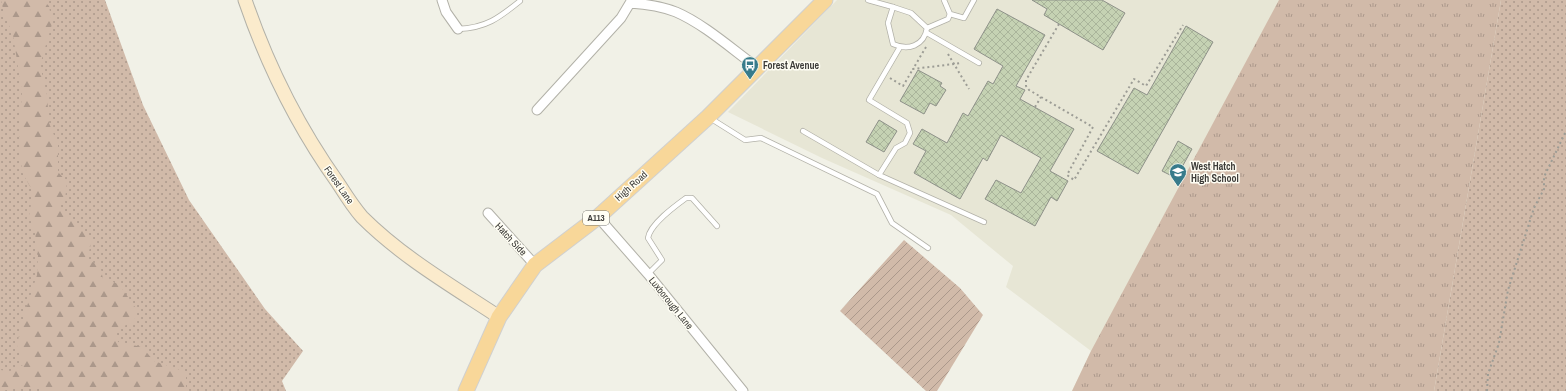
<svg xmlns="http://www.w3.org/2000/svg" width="1566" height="391" viewBox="0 0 1566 391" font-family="'Archivo Narrow',sans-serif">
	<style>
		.built { fill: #e7e6d5 }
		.grass { fill: url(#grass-dots) }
		.forest { fill: url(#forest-firs) }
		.park { fill: url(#park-tufts) }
		.garden { fill: url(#garden-furrows) }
		.building { fill: url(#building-cross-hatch); stroke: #8e9189 }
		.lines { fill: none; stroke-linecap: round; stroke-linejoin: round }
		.lane-casing { stroke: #b2b1a8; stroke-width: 6 }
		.street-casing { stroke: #b2b1a8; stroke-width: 11 }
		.secondary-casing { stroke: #b2b1a8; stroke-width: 15 }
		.primary-casing { stroke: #d0d0cf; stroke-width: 17 }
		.path { stroke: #9c9c95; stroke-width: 2; stroke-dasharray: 2 3; stroke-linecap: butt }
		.lane { stroke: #fff; stroke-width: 4.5 }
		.street { stroke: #fff; stroke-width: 9 }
		.secondary { stroke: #fbebcc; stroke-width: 13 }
		.primary { stroke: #f8d799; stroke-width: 15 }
		.labels { text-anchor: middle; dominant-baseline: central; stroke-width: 3; stroke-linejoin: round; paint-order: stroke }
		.shield { fill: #fffef4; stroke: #767670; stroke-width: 1 }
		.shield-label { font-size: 9px; font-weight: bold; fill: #3c3b38 }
		.poi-label { font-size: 10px; font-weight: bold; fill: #3c3b38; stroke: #fffef4; text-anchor: start }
		.street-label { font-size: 10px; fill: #3c3b38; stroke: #fffef4 }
	</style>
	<defs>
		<pattern id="grass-dots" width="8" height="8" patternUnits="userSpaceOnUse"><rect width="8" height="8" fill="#d1baa9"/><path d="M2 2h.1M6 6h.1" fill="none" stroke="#ab988b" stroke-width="1.8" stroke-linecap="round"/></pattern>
		<pattern id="forest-firs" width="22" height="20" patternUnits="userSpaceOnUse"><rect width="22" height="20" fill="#d1baa9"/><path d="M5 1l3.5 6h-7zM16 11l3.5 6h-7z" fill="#ab988b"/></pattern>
		<pattern id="park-tufts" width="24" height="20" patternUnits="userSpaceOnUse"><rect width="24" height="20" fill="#d1baa9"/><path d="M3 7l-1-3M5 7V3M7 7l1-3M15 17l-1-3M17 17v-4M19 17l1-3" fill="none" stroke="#ab988b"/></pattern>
		<pattern id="garden-furrows" width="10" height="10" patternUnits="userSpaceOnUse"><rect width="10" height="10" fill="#d1baa9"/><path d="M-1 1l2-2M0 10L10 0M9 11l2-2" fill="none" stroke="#ab988b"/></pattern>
		<pattern id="building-cross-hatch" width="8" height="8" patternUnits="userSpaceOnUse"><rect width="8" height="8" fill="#c5d2b3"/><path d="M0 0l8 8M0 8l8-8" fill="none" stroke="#aab59b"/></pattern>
	</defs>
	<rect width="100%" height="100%" fill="#f1f1e7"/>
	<!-- built -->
	<polygon class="built" points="837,0 1501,0 1434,391 1072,391 1091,351 1006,287 1013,266 951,215 822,158 728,112"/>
	<!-- grass -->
	<g class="grass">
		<polygon points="0,0 105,0 143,105 189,200 265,309 303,351 282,381 286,391 0,391"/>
		<polygon points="1501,0 1566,0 1566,391 1434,391"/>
	</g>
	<!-- forest -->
	<polygon class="forest" points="1,0 43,0 49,6 52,24 40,65 47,95 49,123 58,145 58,172 67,182 65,199 56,207 67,213 92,239 87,260 100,265 103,279 119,284 137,310 134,322 116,329 118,342 142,347 154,361 186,372 186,391 45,391 43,389 20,388 0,391 0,370 10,371 23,365 17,346 21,325 37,275 38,255 35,233 29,216 33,192 22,172 19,138 22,92 13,35 4,13"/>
	<!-- park -->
	<polygon class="park" points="1279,0 1501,0 1434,391 1072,391 1091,351"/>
	<!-- garden -->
	<polygon class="garden" points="904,240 960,288 983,315 937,391 926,391 840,311"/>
	<!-- building -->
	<g class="building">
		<polygon points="1032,0 1102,0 1125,13 1103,50 1044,15 1047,9"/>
		<polygon points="997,9 1045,35 1016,86 1025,90 1020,99 1074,129 1050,171 1068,181 1057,201 1051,197 1035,226 985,199 996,180 1021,193 1041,158 1001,135 987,161 983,158 960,199 914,173 926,151 913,144 922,129 947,143 963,113 968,116 988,81 993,84 1003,66 974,49"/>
		<polygon points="1186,26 1213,42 1138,174 1097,151 1134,88 1147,95"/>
		<polygon points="918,70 942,83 940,86 946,90 936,106 930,103 924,114 900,101"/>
		<polygon points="879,120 897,131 884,152 866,142"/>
		<polygon points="1178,141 1192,149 1176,178 1162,171"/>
	</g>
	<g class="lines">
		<!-- lane casing -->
		<g class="lane-casing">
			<g id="lane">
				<polyline points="868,0 893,7"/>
				<polyline points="944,0 950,14 964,18 974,0"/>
				<path d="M893,7L911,13L927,28C924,46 908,51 893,44L888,23Z"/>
				<polyline points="927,28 948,19 950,14"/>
				<path d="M458,29C486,28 499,18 520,1"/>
				<polyline points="927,33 979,63"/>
				<polyline points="900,47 869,100 907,123 910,133 905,143 896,148 879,175 984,222"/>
				<polyline points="710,118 745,140 761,138 877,194 892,223 928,248"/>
				<polyline points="803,131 879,175"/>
				<path d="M648,274L662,260L648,238C650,224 675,206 686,198H692L717,226"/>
			</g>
		</g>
		<!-- street casing -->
		<g class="street-casing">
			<g id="street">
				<polyline points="442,0 446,12 458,29"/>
				<path d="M537,110L621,18L630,3C645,4 661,6 676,12C704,24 733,50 758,68"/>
				<polyline points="488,213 535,265"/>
				<polyline points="598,217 648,274 743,391"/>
			</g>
		</g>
		<!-- secondary casing -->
		<g class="secondary-casing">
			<path id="secondary" d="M245,0C267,64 298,127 338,183C345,194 353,207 362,217C402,257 452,286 499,317"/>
		</g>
		<!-- primary casing -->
		<g class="primary-casing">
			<polyline id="primary" points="466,391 499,317 535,265 598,217 708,117 825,0"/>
		</g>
		<!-- path -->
		<g class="path">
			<polyline points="1059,24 1026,80 1026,86 1029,90 1093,127 1067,175 1074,180 1134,79 1146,86 1183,25"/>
			<polyline points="926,47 913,69 962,63"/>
			<polyline points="948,54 969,89"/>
			<polyline points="890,78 903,86 913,69"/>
			<polyline points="1035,107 1041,97"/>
			<polyline points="1487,391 1488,374 1499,343 1508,290 1534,208 1544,189 1544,177 1566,131"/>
		</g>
		<!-- lane -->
		<use href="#lane" class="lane"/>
		<!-- street -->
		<use href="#street" class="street"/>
		<!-- secondary -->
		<use href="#secondary" class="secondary"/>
		<!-- primary -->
		<use href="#primary" class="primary"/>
	</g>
	<!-- icons -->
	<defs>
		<g id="bus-pin" transform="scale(0.9)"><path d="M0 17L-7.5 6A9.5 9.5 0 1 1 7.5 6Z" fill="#377b8b" stroke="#fffef4"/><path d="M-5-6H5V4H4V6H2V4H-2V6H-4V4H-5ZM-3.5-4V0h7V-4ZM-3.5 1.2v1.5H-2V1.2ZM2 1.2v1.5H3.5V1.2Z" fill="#fff"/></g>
		<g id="school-pin" transform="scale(0.9)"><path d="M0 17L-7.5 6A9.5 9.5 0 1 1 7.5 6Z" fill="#377b8b" stroke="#fffef4"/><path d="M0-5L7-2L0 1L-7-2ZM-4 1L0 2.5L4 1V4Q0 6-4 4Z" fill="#fff"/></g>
	</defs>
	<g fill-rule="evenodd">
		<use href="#bus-pin" x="750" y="65"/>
		<use href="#school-pin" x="1178" y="172"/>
	</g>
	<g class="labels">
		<!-- shield labels -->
		<rect class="shield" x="583" y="211" width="26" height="14" rx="3"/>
		<g class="shield-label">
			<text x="596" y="218">A113</text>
		</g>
		<!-- poi labels -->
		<g class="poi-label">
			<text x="763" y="65">Forest Avenue</text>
			<text x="1191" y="166">West Hatch<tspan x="1191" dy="12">High School</tspan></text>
		</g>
		<!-- street labels -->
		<g class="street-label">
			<text transform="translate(339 185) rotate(55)">Forest Lane</text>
			<text transform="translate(631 186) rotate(-42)">High Road</text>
			<text transform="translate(511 239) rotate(47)">Hatch Side</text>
			<text transform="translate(671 303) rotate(51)">Luxborough Lane</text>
		</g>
	</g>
</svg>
